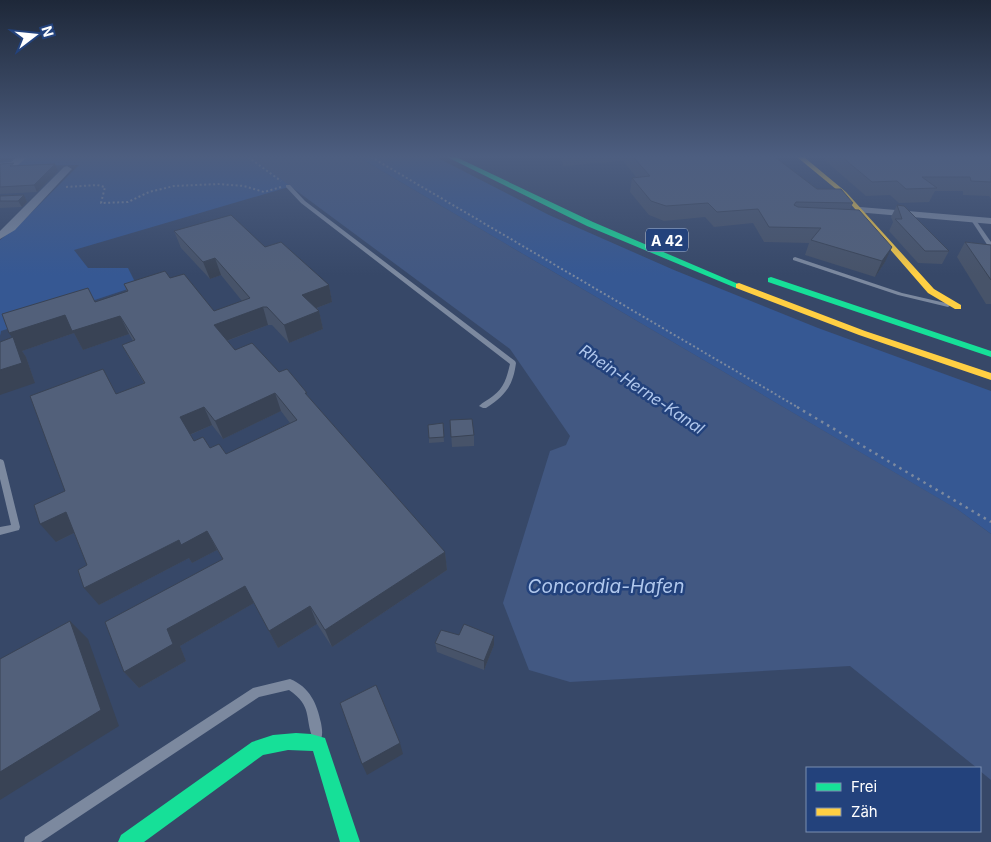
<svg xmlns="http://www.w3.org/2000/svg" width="991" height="842" viewBox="0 0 991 842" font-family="Inter,sans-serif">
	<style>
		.green { fill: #365893 }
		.water { fill: #425882 }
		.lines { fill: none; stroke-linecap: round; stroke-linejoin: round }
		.path-far1 { stroke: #7c899f; stroke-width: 2; stroke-dasharray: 2 2.5; stroke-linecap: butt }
		.path { stroke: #7c899f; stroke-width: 2.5; stroke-dasharray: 2.5 4.5; stroke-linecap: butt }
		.lane { fill: #7c899f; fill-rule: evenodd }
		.street { fill: #7c899f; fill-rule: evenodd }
		.fast { fill: #16e098; fill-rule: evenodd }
		.slow { fill: #ffcf43; fill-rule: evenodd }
		.wall { fill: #475369; fill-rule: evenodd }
		.shaded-wall { fill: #394355 }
		.building { fill: #52607a; stroke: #394355; fill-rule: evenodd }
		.labels { text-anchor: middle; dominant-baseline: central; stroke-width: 5; stroke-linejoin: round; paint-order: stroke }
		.shield { fill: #23427c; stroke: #bdc6d8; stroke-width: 1 }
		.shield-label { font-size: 14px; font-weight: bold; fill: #fff }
		.water-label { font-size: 16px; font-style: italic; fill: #b1c8ed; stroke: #23427c }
		.near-water-label { font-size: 19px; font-style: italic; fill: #b1c8ed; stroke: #23427c }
	</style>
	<rect width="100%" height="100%" fill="#374868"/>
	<!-- green -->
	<g class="green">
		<polygon points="24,157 251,157 292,186 74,250 88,268 128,268 137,286 1,331 0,336 0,240 22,222 79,165 14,166"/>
		<polygon points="358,157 436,157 549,215 674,270 818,328 991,391 991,534 958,510"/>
	</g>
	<!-- water -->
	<polygon class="water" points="251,157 358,157 957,509 991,534 991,780 980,771 980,768 977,768 850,666 570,682 529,670 503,603 550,451 566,445 570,436 510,349"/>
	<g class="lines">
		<!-- path-far1 -->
		<g class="path-far1">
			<polyline points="248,157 281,181"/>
			<polyline points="371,157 799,408"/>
			<polyline points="66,187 97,185 105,187 101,203 128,202 149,192 174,186 218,184 244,186 264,192 281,187"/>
		</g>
		<!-- path -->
		<polyline class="path" points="797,407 991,522"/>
		<!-- lane -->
		<g class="lane">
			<path d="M286,185H290L305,201L515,361L516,363C513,386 505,396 486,408H483L479,406C483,402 488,400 493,396C504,388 507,377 510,364L301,203L286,187Z"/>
			<polygon points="971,219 975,219 991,242 991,248 988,246 971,220"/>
			<polygon points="795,257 902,293 950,304 951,305 948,307 898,295 793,260 793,258"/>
			<polygon points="0,459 3,460 4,462 20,527 19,530 0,535 0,527 11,525 0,479"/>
			<path d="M290,679C310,687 317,704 321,723C322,729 323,734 321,739L317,741L313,739C304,716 313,707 289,690L259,697L41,842H24L25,837L253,688Z"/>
		</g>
		<!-- street -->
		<g class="street">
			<polygon points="17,157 27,157 17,166 0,169 0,163 11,162"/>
			<polygon points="67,166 72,169 70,171 15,230 0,239 0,231 64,167"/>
			<polygon points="860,207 991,218 991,224 856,212 855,210"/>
		</g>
		<!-- fast -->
		<g class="fast">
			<polygon points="447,157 456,157 593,222 743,286 742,288 736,288 587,226"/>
			<polygon points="771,277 991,351 991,357 768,282 768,278"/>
			<polygon points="296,733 311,734 325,738 360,842 340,842 313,751 288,750 263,755 144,842 118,842 121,835 252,742 273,735"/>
		</g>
		<!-- slow -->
		<g class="slow">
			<polygon points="797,157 804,157 846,192 934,289 961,305 961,309 955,309 928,293 842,194"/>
			<polygon points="739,283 865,331 991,373 991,380 859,335 736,288 736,284"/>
		</g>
	</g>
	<!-- wall -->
	<g class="wall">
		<polygon points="559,157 775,157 817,189 853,203 850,209 885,262 875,277 805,255 809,243 764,242 753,223 714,227 705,217 664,221 649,215 630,192 632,178 636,177 623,161 564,166"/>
		<polygon points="821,157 991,157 991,199 989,196 963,195 963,191 935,191 929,202 899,203 890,195 866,196"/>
		<polygon points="0,164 16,166 55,164 58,171 37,192 0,194"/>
		<polygon points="24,195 27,202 22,207 0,208 0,196"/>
		<polygon points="897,205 949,251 942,264 918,263 889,231 893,222 891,217"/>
		<path d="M174,231L265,247L329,285L332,302L317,308L319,311L323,329L289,343L272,325H268L227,341L235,350L279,372L308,397L445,552L447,570L332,647L317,624L278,648L254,603L180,646L186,661L139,688L124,672L223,559L217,550L192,563L189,558L99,605L87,565L74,533L56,542L65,491L117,394L144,383L132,363L122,345L133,341L129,334L83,350L74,333L22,351L26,357L35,383L12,338L95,302L127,292L124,284L170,278L214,311L242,301L221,275L210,279L181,248ZM281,411L290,423L226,454L194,441L190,435L212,425L223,439Z"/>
		<polygon points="965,242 991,245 991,304 986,304 957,257"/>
		<polygon points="450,420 474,435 474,446 452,447"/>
		<polygon points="443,423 444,442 429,443 429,438"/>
		<polygon points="494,636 494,645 484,670 437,652 435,643"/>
	</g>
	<!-- shaded-wall -->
	<g class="shaded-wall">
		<polygon points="0,157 14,157 10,160 0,162"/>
		<polygon points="55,164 58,171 37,192 34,185"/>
		<polygon points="24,195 27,202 22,207 18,201"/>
		<polygon points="892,247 885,262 875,277 882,261"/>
		<polygon points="215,258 221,275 210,279 203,262"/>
		<polygon points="329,285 332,302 306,312 302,295"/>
		<polygon points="263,307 268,325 221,343 214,325"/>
		<polygon points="319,311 323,329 289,343 284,325"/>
		<polygon points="65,315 120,316 129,334 83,350 74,333 22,351 26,357 35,383 0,395 0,370 15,342 9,333"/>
		<polygon points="275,393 281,411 223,439 215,421"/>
		<polygon points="204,407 212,425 189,435 180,417"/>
		<polygon points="66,512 80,530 56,542 40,524"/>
		<polygon points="207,531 217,550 192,563 189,558 99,605 84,588 179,540"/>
		<polygon points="445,552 447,570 332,647 325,630"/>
		<polygon points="245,586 254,603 180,646 186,661 139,688 124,672 167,629"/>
		<polygon points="310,606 317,624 278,648 269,631"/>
		<polygon points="70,621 88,639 119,726 0,800 0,772"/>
		<polygon points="494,636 494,645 484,670 484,661"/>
		<polygon points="400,743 403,754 367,775 362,764"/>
	</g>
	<!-- building -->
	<g class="building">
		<polygon points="633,157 775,157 817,189 841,189 853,203 796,202 794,205 798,207 859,210 892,247 882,261 811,240 821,228 769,227 758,209 717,212 708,203 666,206 651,201 632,178 650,176"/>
		<polygon points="842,157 991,157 991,182 971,181 970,177 922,177 937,188 906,189 897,181 872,182"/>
		<polygon points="14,163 10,166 55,164 34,185 0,187 0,164"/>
		<polygon points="24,195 18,201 0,201 0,196"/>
		<polygon points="897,205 904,206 949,251 925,251 895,219 902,219"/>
		<path d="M231,215L265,247L281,242L329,285L302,295L319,311L284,325L267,307H263L214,325L235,350L252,343L279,372L287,369L307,393H305L445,552L325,630L310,606L269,631L245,586L167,629L173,644L124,672L105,622L223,559L207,531L181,545L179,540L84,588L78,570L87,565L66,512L40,524L34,505L65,491L30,396L103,369L116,394L145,383L122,345L135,340L120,316L72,331L65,315L9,333L2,314L88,288L95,302L128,291L124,284L165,271L170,278L184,274L214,311L250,298L215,258L203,262L174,231ZM275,393L297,420L226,454L219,444L210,448L203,437L194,441L180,417L204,407L215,421Z"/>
		<polygon points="965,242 991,245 991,280"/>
		<polygon points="13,337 22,363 0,370 0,342"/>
		<polygon points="472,419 474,435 451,437 450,420"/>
		<polygon points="443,423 444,437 429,438 428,425"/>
		<polygon points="70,621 101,710 0,772 0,659"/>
		<polygon points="464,624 494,636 484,661 435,643 441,630 459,635"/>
		<polygon points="376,685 400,743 362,764 340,703"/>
	</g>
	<!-- sky -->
	<linearGradient id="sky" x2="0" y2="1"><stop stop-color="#1e2839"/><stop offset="0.57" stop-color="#4d5e80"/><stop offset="1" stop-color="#4d5e80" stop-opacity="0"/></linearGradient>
	<rect width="991" height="275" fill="url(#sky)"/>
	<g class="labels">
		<!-- shield labels -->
		<rect class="shield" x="646" y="228.5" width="42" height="23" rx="4"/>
		<g class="shield-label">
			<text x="667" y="240">A 42</text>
		</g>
		<!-- water labels -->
		<g class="water-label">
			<text transform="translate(642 389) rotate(34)">Rhein-Herne-Kanal</text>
		</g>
		<!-- near-water labels -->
		<g class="near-water-label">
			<text x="606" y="586">Concordia-Hafen</text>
		</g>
	</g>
	<!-- legend -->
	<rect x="806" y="767" width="175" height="65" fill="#23427c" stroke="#7b8eb0"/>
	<rect x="816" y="783" width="25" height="8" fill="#16e098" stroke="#7b8eb0"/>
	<text x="851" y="792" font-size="15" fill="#ffffff">Frei</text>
	<rect x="816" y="808" width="25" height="8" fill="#ffcf43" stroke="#7b8eb0"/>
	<text x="851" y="817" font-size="15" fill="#ffffff">Zäh</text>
	<!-- north arrow -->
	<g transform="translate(35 35) rotate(74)" stroke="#23427c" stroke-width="4" paint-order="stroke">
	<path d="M0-4L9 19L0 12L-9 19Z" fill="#ffffff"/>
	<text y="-8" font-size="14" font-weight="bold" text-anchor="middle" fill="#ffffff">N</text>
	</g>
</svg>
